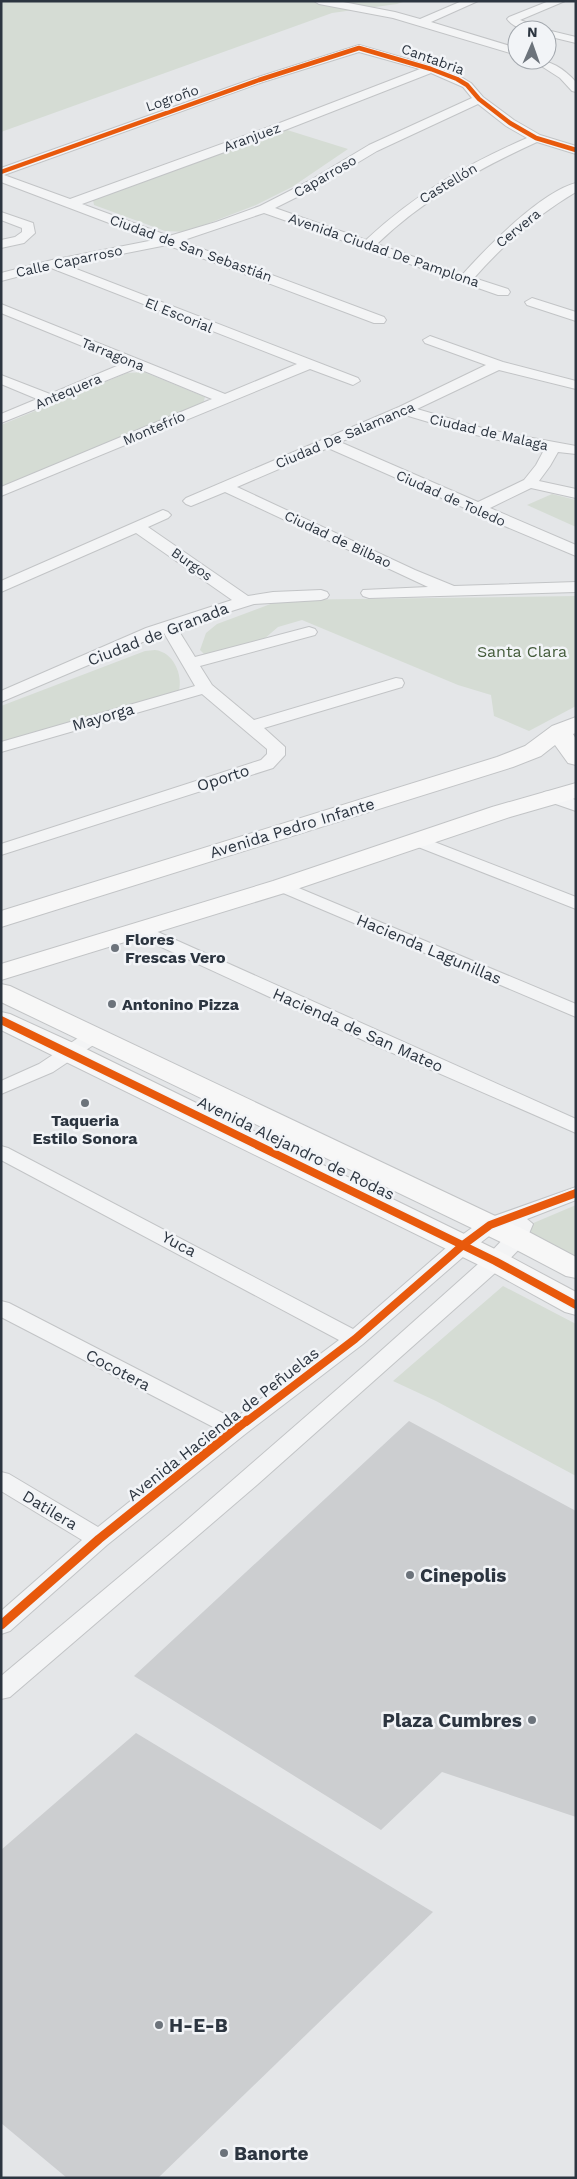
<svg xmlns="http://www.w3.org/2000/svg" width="577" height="2179" viewBox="0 0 577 2179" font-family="'Work Sans',sans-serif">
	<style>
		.green { fill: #d5dcd4 }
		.building { fill: #ccced0 }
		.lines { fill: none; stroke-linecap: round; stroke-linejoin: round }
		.street-casing { stroke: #c2c4c6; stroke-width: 2 }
		.secondary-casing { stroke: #c2c4c6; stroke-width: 2 }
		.street { fill: #f3f4f5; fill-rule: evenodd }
		.secondary { fill: #f7f7f7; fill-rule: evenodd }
		.cycleway-far2-casing { stroke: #f2f4f7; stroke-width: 6 }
		.cycleway-far1-casing { stroke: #f2f4f7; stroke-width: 11 }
		.cycleway-casing { stroke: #f2f4f7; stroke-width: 12 }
		.cycleway-far2 { stroke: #e8590c; stroke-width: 4.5 }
		.cycleway-far1 { stroke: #e8590c; stroke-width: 8 }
		.cycleway { stroke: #e8590c; stroke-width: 9 }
		.poi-dot { fill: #6c737b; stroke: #f2f4f7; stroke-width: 2 }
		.labels { text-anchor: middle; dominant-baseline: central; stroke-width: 5; stroke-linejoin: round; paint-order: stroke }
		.far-street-label { font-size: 14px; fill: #2c3540; stroke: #f2f4f7 }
		.street-label { font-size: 16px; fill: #2c3540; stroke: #f2f4f7 }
		.park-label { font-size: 16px; fill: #435b3a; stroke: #f2f4f7 }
		.poi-label { font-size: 16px; font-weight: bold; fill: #2c3540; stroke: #f2f4f7; text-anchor: start }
		.near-poi-label { font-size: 19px; font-weight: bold; fill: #2c3540; stroke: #f2f4f7; text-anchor: start }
	</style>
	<rect width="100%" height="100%" fill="#e4e6e8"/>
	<!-- green -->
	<g class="green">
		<polygon points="1,1 406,1 397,4 332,13 1,132"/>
		<polygon points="284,129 348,149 292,187 256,205 186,232 165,231 94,205 93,200 99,197"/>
		<polygon points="144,372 205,397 203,404 1,488 1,425 127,373"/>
		<polygon points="552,494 576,500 576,527 527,505"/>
		<polygon points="576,596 576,706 529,731 494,716 491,695 458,685 302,620 278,627 264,639 214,655 204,654 200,650 206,633 217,624 281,600"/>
		<path d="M155,650C173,652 183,674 179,691L174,695L159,702L62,724L1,744V706L145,651Z"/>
		<polygon points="576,1205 576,1258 529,1232 531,1224"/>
		<polygon points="503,1286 576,1324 576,1476 436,1401 393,1381"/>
	</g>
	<!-- building -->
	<g class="building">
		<polygon points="409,1421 576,1511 576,1817 442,1772 381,1830 134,1676"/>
		<polygon points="136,1733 433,1912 158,2178 67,2178 1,2123 1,1850"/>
	</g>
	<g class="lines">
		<!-- street casing -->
		<g class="street-casing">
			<g id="street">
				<polygon points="314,1 338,1 395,12 420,19 462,1 478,1 431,22 517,48 517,55 393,18 319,4"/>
				<path d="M549,1H565L520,20L542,28L544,30C530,30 516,31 507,19L509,17Z"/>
				<polygon points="546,30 547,30 576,37 576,43 547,36"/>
				<path d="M359,45L435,67L461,77L471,83L483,97L514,120L540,135L576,146V154L537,142C478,169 424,199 377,244L463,274C487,247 541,192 576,183V192C537,215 504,244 474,278L508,289L510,292L508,295H498L264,213L181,241L384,317L386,320L384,323H374L167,245L66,265L358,378L360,381L353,385L310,369L1,496V487L212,399L137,368L1,423V414L37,399L1,384V375L50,394L124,363L1,313V304L225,394L297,364L51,268L1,281V273L52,260L154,240L1,182V168L255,78ZM359,52L420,69L277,124L70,199L4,175L263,82ZM431,73L463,87L472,98L369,145L309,181L260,206L216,222L169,236L82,204L285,130ZM478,104L506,126L527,138C467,164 414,195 366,240L275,208L317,187L377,151Z"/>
				<path d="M532,60C551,60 563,68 576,82V92L572,91L560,78Z"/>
				<polygon points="1,212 33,223 35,233 24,243 1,248 1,240 15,237 22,232 22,228 1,220"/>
				<polygon points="532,298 576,312 576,321 527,305 525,302"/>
				<path d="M430,336L503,362L576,381V389L499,370L417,409L489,430L576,446V454L558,452L550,466L539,481L576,489V498L531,488L490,508L576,545V556L471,512L469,510L328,448L237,487L415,570L454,586L576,582V592L369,598L363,596L361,593L363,590L428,587L225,492L191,506L186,504L183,501L186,498L399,407L486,365L425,343L423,340ZM405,415L462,432L544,450L536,465L524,480L478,502L340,442Z"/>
				<polygon points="163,510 168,512 171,515 168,518 148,527 248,596 273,592 321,590 327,592 329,595 327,598 321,600 254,604 177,628 195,657 309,627 315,629 317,632 315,635 200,666 212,685 254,720 396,678 402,679 404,683 402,687 264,728 285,747 285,755 273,768 1,855 1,844 261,760 267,754 267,749 202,694 1,752 1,742 195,686 164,633 1,702 1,691 146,628 232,600 136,533 1,592 1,581"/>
				<polygon points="550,791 576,800 576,811 544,800 541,796 544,792"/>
				<polygon points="419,836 576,897 576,909 413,845 410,841 413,837"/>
				<polygon points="282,881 576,1004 576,1017 276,890 273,886 276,882"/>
				<polygon points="140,924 576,1119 576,1133 365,1041 133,934 131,930 133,926"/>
				<polygon points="94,1030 101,1032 104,1036 101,1040 53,1072 1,1094 1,1081 39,1064 87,1032"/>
				<polygon points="1,1146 8,1148 353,1329 455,1240 483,1220 576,1187 576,1200 527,1219 533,1224 525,1243 503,1266 258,1484 10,1697 1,1699 1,1676 180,1526 365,1365 487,1256 507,1235 511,1225 497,1230 471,1250 363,1344 244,1435 107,1545 10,1631 1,1634 1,1611 82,1540 1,1491 1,1472 9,1474 98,1527 219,1430 1,1317 1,1301 9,1303 234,1419 339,1340 1,1160"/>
			</g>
		</g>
		<!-- secondary casing -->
		<g class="secondary-casing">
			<g id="secondary">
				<polygon points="576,717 576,733 573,734 576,739 576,765 568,763 555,745 541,756 513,767 1,927 1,911 497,757 525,746 552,726"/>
				<polygon points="576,783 576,798 510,817 291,891 1,980 1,964 273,881 492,807"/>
				<polygon points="1,984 10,986 527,1231 576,1257 576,1278 566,1276 507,1245 1,1002"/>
				<polygon points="1,1012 10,1014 82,1047 505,1254 576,1292 576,1315 565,1312 485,1268 1,1030"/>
			</g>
		</g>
		<!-- street -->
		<use href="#street" class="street"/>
		<!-- secondary -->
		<use href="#secondary" class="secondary"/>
		<!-- cycleway-far2 casing -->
		<g class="cycleway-far2-casing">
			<polyline id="cycleway-far2" points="1,172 259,80 359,48 431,69 457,79 467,85 479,99 510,123 536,138 576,150"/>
		</g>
		<!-- cycleway-far1 casing -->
		<g class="cycleway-far1-casing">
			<g id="cycleway-far1">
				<polyline points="1,1020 495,1261 576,1305"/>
				<polyline points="246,1422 355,1339 463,1245 490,1225 576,1193"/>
			</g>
		</g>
		<!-- cycleway casing -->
		<g class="cycleway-casing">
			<polyline id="cycleway" points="1,1625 99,1539 247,1420"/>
		</g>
		<!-- cycleway-far2 -->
		<use href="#cycleway-far2" class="cycleway-far2"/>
		<!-- cycleway-far1 -->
		<use href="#cycleway-far1" class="cycleway-far1"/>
		<!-- cycleway -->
		<use href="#cycleway" class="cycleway"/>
	</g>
	<!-- markers -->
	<g class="poi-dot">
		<circle cx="115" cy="948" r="5"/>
		<circle cx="112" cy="1004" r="5"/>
		<circle cx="85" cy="1103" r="5"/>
		<circle cx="410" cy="1575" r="5"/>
		<circle cx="532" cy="1720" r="5"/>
		<circle cx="159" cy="2025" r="5"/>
		<circle cx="224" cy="2153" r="5"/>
	</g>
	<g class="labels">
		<!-- far-street labels -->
		<g class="far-street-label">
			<text transform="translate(433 59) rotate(20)">Cantabria</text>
			<text transform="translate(172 98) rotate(-19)">Logroño</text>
			<text transform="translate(252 137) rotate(-20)">Aranjuez</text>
			<text transform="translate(325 176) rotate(-30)">Caparroso</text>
			<text transform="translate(448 183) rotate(-31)">Castellón</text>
			<text transform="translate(518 228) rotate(-39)">Cervera</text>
			<text transform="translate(191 248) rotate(20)">Ciudad de San Sebastián</text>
			<text transform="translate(384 250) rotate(19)">Avenida Ciudad De Pamplona</text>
			<text transform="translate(69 261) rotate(-12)">Calle Caparroso</text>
			<text transform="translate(179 315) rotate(22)">El Escorial</text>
			<text transform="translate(113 354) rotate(22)">Tarragona</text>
			<text transform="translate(68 391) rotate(-23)">Antequera</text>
			<text transform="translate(154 428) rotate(-23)">Montefrío</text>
			<text transform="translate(489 432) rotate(13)">Ciudad de Malaga</text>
			<text transform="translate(345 435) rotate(-23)">Ciudad De Salamanca</text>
			<text transform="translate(451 498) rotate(24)">Ciudad de Toledo</text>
			<text transform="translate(338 539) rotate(25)">Ciudad de Bilbao</text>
			<text transform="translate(192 564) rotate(35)">Burgos</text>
		</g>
		<!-- street labels -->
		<g class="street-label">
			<text transform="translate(158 634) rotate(-21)">Ciudad de Granada</text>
			<text transform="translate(103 717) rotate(-16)">Mayorga</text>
			<text transform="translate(223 778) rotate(-18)">Oporto</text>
			<text transform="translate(292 828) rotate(-17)">Avenida Pedro Infante</text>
			<text transform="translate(429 949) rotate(23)">Hacienda Lagunillas</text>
			<text transform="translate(358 1030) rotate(24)">Hacienda de San Mateo</text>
			<text transform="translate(296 1148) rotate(26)">Avenida Alejandro de Rodas</text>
			<text transform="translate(179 1244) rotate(28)">Yuca</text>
			<text transform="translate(118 1370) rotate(28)">Cocotera</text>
			<text transform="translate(223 1424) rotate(-38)">Avenida Hacienda de Peñuelas</text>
			<text transform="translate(50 1510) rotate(31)">Datilera</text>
		</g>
		<!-- park labels -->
		<g class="park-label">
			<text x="522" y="651">Santa Clara</text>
		</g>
		<!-- poi labels -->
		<g class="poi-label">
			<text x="125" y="939">Flores<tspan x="125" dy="18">Frescas Vero</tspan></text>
			<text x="122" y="1004">Antonino Pizza</text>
			<text x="85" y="1120" text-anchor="middle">Taqueria<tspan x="85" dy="18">Estilo Sonora</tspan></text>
		</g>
		<!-- near-poi labels -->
		<g class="near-poi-label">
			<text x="420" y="1575">Cinepolis</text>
			<text x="522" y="1720" text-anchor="end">Plaza Cumbres</text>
			<text x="169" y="2025">H-E-B</text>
			<text x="234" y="2153">Banorte</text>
		</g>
	</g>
	<!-- border -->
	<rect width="577" height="2179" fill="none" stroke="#2c3540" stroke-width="5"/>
	<!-- north arrow -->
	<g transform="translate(532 45) rotate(2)"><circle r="24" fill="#f2f4f7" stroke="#a3a8ae"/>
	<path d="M0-4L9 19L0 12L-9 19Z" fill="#6c737b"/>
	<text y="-8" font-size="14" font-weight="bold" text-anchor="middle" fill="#2c3540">N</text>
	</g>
</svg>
